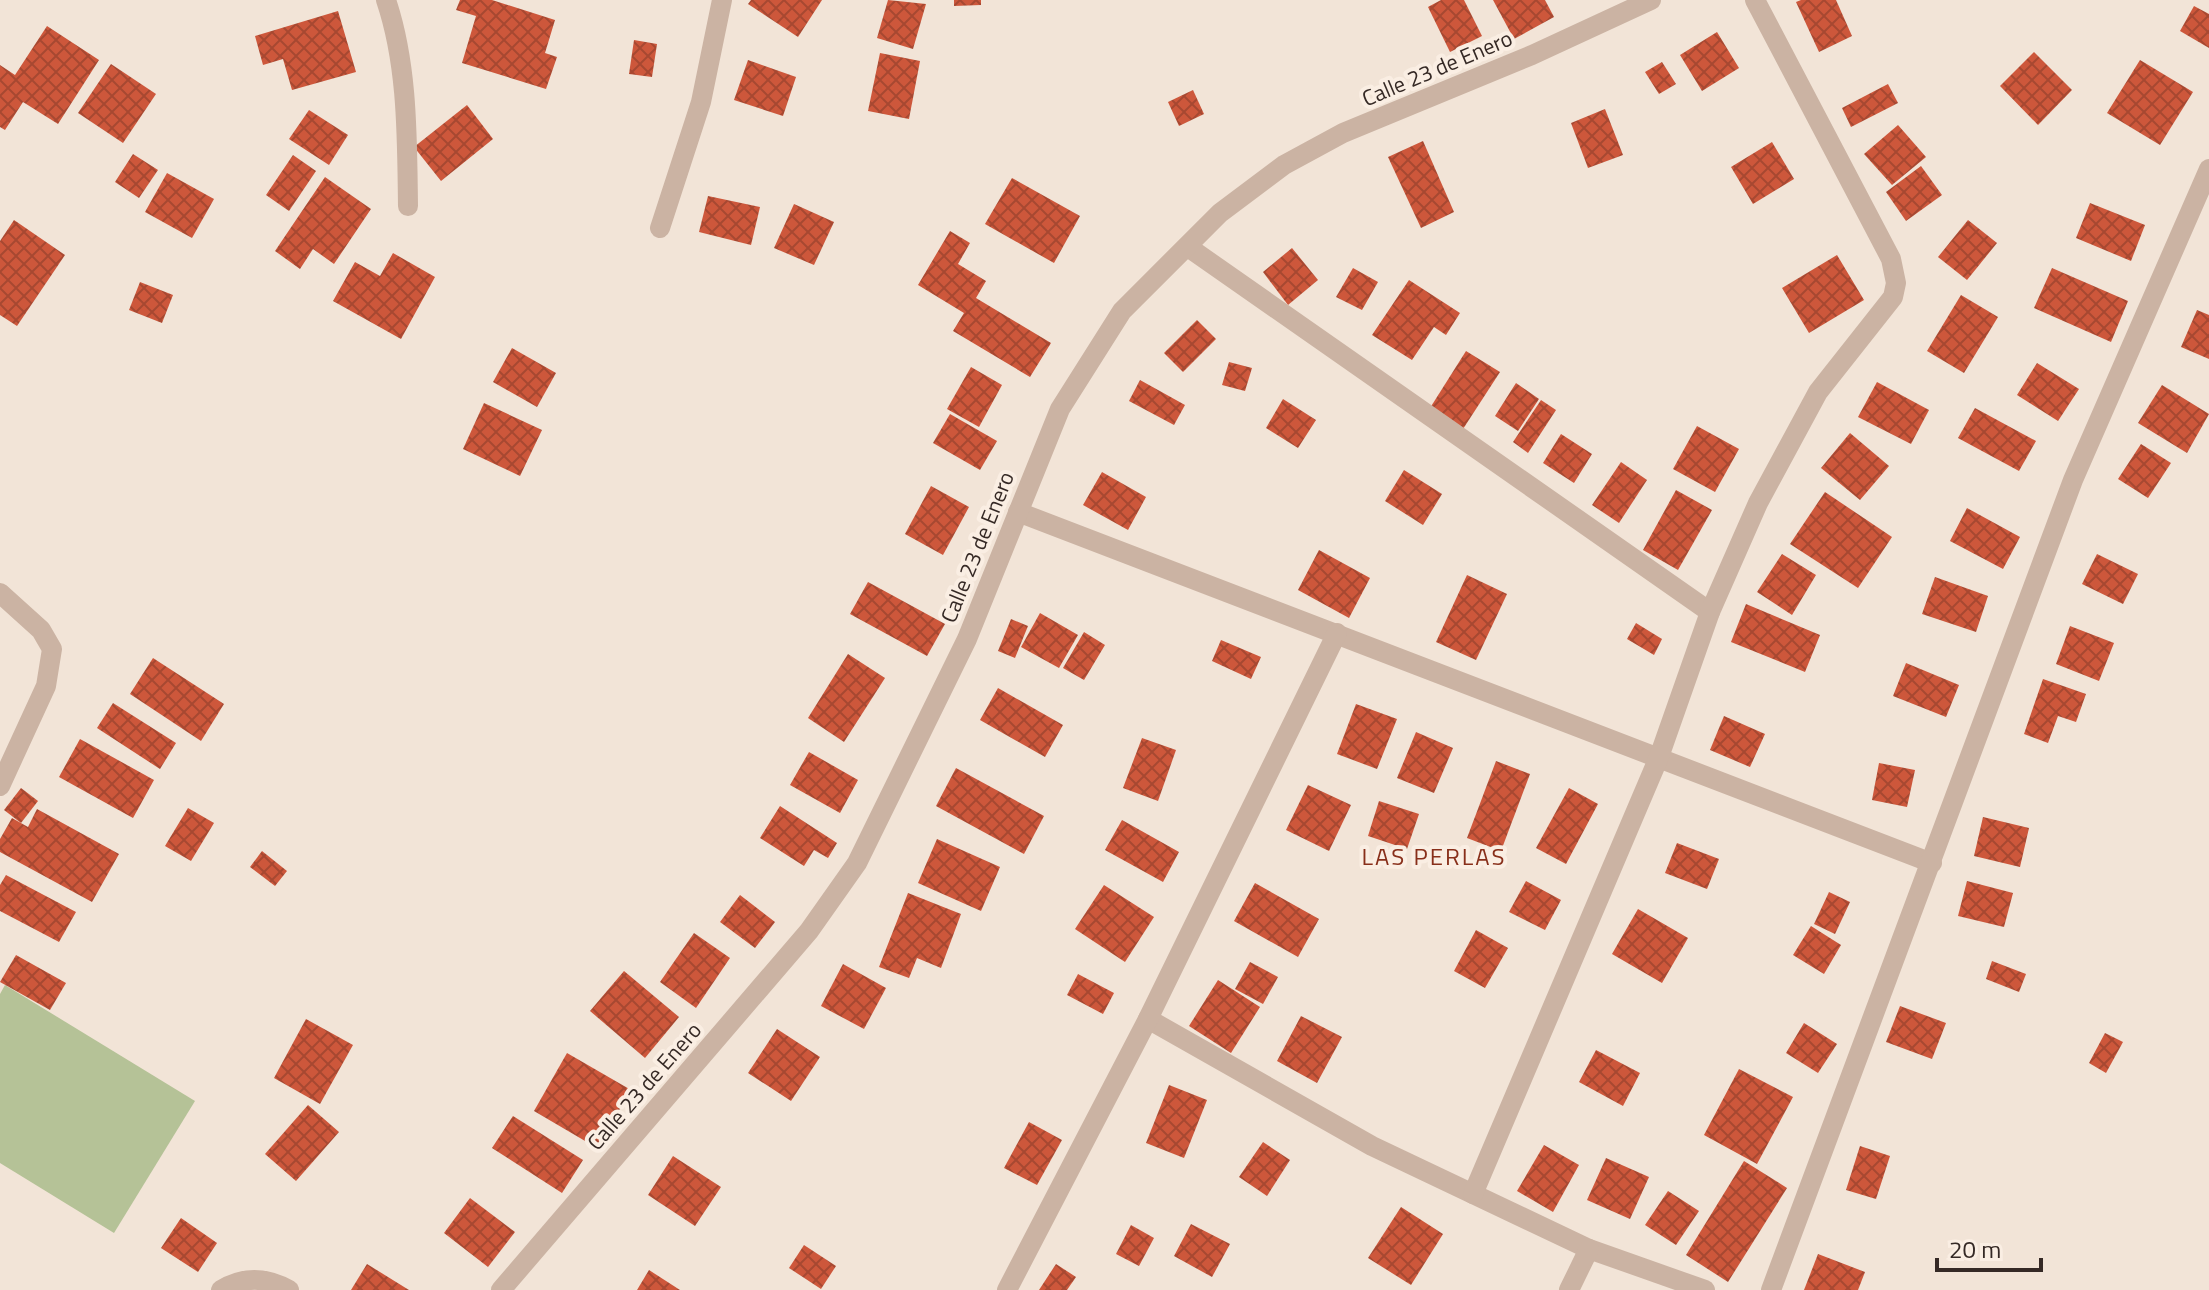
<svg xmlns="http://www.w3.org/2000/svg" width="2209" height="1290" viewBox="0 0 2209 1290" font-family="'Titillium Web',sans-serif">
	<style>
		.pitch { fill: #b5c297 }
		.building { fill: url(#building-cross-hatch) }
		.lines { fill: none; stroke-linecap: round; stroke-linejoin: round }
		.street { stroke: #cbb3a3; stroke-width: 20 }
		.labels { text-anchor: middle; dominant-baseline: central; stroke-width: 8; stroke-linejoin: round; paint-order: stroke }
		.street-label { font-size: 22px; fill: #352925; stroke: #faeee3 }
		.neighbourhood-label { font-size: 24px; letter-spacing: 2px; fill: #882f1a; stroke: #faeee3 }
	</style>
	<defs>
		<pattern id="building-cross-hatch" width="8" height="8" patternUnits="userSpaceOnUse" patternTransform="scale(2)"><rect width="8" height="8" fill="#cd573b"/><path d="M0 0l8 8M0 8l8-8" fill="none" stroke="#a74831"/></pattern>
	</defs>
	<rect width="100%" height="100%" fill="#f2e4d7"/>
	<!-- pitch -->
	<polygon class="pitch" points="5,985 195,1101 114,1233 0,1163 0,994"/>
	<!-- building -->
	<g class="building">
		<polygon points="460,0 492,0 555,20 545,53 557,57 546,89 462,63 476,16 456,10"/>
		<polygon points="751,0 822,0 798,37 748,4"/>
		<polygon points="888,0 926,4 913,49 877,38"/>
		<polygon points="954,0 981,0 981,5 954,6"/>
		<polygon points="1441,0 1464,0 1482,36 1450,52 1428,7"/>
		<polygon points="1493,0 1545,0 1554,17 1514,39"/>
		<polygon points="1801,0 1836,0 1852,36 1819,52 1796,2"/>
		<polygon points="2194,6 2209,14 2209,48 2180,31"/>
		<polygon points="338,11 356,72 292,90 283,59 263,65 255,36"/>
		<polygon points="47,26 99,60 58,124 23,102 5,130 0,127 0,65 15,75"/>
		<polygon points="1717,32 1739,68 1702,91 1680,55"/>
		<polygon points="634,40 657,44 652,77 629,74"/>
		<polygon points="2034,52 2072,90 2038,125 2000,86"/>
		<polygon points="880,53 920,61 909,119 868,111"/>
		<polygon points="748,60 796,77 783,116 734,100"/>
		<polygon points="2140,60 2193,92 2160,145 2107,113"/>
		<polygon points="1662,62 1676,84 1659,94 1645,72"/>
		<polygon points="111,64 156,94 123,143 78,113"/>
		<polygon points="1888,84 1898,103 1851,127 1842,108"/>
		<polygon points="1193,90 1204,114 1179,126 1168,102"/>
		<polygon points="467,105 493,139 441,181 414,147"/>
		<polygon points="1605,109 1623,155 1588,168 1571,123"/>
		<polygon points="309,110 348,135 329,165 289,139"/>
		<polygon points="1898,125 1926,157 1892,185 1864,154"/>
		<polygon points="1423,141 1454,212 1421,228 1388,157"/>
		<polygon points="1772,142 1794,179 1753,204 1731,167"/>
		<polygon points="133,154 158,170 139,198 115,182"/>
		<polygon points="293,155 316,171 289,211 266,195"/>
		<polygon points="1921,166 1942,195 1906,221 1886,192"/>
		<polygon points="167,173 214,199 192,238 145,212"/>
		<polygon points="325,177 371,209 334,264 313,249 300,269 275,251"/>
		<polygon points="1012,178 1080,216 1054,263 985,224"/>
		<polygon points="708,196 760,207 751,245 699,232"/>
		<polygon points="2090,203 2145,225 2131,261 2076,238"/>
		<polygon points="794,204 834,222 814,265 774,248"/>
		<polygon points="14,220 65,255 17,326 0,315 0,241"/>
		<polygon points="1968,220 1997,243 1967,280 1938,257"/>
		<polygon points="950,231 970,243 958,264 986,281 976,298 1051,343 1030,377 953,331 964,313 918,285"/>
		<polygon points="1292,248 1318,280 1288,305 1263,272"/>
		<polygon points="393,253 435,277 401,339 333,301 355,262 380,276"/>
		<polygon points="1837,255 1864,300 1809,333 1782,288"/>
		<polygon points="1353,268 1378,282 1362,310 1336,297"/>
		<polygon points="2052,268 2128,301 2111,342 2034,308"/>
		<polygon points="1409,280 1460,313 1446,335 1434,327 1412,360 1372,335"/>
		<polygon points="140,282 173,295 162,323 129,310"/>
		<polygon points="1961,295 1998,317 1964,373 1927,351"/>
		<polygon points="2197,310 2209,315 2209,359 2181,347"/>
		<polygon points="1197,320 1216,339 1183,372 1164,353"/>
		<polygon points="512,348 556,373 537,407 493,382"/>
		<polygon points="1466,351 1500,372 1463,429 1430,408"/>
		<polygon points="1229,362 1252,368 1245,391 1222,385"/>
		<polygon points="2037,363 2079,389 2058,421 2017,395"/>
		<polygon points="971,367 1002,385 979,427 947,409"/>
		<polygon points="1140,380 1185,405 1174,425 1129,401"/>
		<polygon points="1877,382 1929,410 1911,444 1858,417"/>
		<polygon points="1516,383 1539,399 1518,431 1495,416"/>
		<polygon points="2162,385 2209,414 2187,453 2138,423"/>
		<polygon points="1283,399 1316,420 1298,448 1266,428"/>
		<polygon points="1541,400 1556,410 1528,453 1513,442"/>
		<polygon points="484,403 542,430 520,476 463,449"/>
		<polygon points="1975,408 2036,441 2019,471 1958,438"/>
		<polygon points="950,414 997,441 980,470 933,443"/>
		<polygon points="1697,426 1739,449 1715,492 1673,469"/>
		<polygon points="1850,433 1889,466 1860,500 1821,468"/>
		<polygon points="1561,434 1592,454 1574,483 1543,463"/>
		<polygon points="2141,444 2171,463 2148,498 2118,479"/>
		<polygon points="1621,462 1647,480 1619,523 1592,505"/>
		<polygon points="1404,470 1442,494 1423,525 1385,501"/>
		<polygon points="1102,472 1146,497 1128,530 1083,505"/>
		<polygon points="931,486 969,507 943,555 905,534"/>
		<polygon points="1676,490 1712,510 1678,570 1643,550"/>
		<polygon points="1825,492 1892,537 1858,588 1790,544"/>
		<polygon points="1967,508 2020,537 2003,569 1950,541"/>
		<polygon points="1319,550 1370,578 1349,618 1298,590"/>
		<polygon points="1782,554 1816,575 1792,615 1757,592"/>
		<polygon points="2097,554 2138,574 2123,604 2082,584"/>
		<polygon points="1467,575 1507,594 1476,660 1436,642"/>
		<polygon points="1935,577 1988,596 1976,632 1922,614"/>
		<polygon points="868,582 945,624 927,656 850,614"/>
		<polygon points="1746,604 1820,635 1805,672 1731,642"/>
		<polygon points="1040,613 1078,635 1059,668 1021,647"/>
		<polygon points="1011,619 1028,626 1015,658 998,651"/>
		<polygon points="1636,623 1662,639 1654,655 1627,639"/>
		<polygon points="2070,626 2114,643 2099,681 2056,664"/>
		<polygon points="1084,632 1105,645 1084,680 1063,668"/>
		<polygon points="1221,640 1261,657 1251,679 1212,661"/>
		<polygon points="848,654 885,678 844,742 808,718"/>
		<polygon points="153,658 224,704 201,741 130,694"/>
		<polygon points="1906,663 1959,685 1946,717 1893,696"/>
		<polygon points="2043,679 2086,694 2076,722 2058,716 2048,743 2024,734"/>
		<polygon points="998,688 1063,725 1045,757 980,720"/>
		<polygon points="113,703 176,743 160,769 97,728"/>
		<polygon points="1356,704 1397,719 1377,769 1337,754"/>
		<polygon points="1724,716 1765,734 1750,767 1710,750"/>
		<polygon points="1416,732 1453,748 1434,793 1397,778"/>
		<polygon points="1142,738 1176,750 1158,801 1123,788"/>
		<polygon points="80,739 154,780 133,818 59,777"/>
		<polygon points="809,752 858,780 840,813 790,785"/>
		<polygon points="1496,761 1530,774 1501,851 1467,838"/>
		<polygon points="1879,763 1915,770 1907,807 1872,800"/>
		<polygon points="956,768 1044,816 1024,854 936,806"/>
		<polygon points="1308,785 1351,805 1329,851 1286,830"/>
		<polygon points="21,788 38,801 21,823 4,810"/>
		<polygon points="1569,788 1598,804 1566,864 1536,848"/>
		<polygon points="1379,801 1419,814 1407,849 1368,836"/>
		<polygon points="780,806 837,843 828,858 814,850 804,866 760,838"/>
		<polygon points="188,808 214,823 191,861 165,846"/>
		<polygon points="37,809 119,854 92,902 0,852 0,839 12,818 28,827"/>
		<polygon points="1983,817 2029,828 2020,867 1974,856"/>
		<polygon points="1122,820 1179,852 1163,882 1105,850"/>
		<polygon points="937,839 1000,867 981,911 918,883"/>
		<polygon points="1677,843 1719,859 1707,889 1665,873"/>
		<polygon points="262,851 287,871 275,886 250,867"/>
		<polygon points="6,875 76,912 59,942 0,911 0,885"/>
		<polygon points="1526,881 1561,900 1545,930 1509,912"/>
		<polygon points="1967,881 2013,893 2004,927 1958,916"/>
		<polygon points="1255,883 1319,919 1298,957 1234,921"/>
		<polygon points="1104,885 1154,917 1125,962 1075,929"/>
		<polygon points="1829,892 1850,902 1835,934 1814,924"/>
		<polygon points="908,893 961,914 941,968 917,958 909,978 879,967"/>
		<polygon points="740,895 775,922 755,948 720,922"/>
		<polygon points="1638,909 1688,938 1662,983 1612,954"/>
		<polygon points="1811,926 1841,945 1824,974 1793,955"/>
		<polygon points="1476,930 1508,948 1485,988 1454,971"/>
		<polygon points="694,933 730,958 696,1008 660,982"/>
		<polygon points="16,955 66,983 50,1010 0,982"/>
		<polygon points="1992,961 2026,974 2019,992 1986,979"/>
		<polygon points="1250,962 1278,977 1263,1004 1235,989"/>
		<polygon points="843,964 886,988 864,1029 821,1006"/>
		<polygon points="624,971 679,1017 645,1058 590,1011"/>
		<polygon points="1078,974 1114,993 1103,1014 1067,995"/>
		<polygon points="1218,980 1260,1007 1231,1053 1189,1026"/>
		<polygon points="1900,1006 1946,1023 1932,1059 1886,1042"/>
		<polygon points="1301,1016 1342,1037 1317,1083 1277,1061"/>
		<polygon points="306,1019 353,1045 320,1104 274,1078"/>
		<polygon points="1804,1023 1837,1044 1818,1073 1786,1053"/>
		<polygon points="777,1029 820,1057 791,1101 748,1073"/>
		<polygon points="2105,1033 2123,1042 2106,1073 2089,1063"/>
		<polygon points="1596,1050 1640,1073 1623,1106 1579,1082"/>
		<polygon points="567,1053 631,1090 597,1148 534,1111"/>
		<polygon points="1739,1069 1793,1097 1757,1164 1704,1135"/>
		<polygon points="1169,1085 1207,1100 1184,1158 1146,1143"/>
		<polygon points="308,1105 339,1132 296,1181 265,1154"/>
		<polygon points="513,1116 583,1160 562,1193 492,1148"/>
		<polygon points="1029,1122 1062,1140 1037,1185 1004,1168"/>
		<polygon points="1263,1142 1290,1160 1267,1196 1239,1177"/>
		<polygon points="1544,1145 1579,1165 1553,1212 1517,1191"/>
		<polygon points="1860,1146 1890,1156 1876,1199 1846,1190"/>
		<polygon points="673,1156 721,1187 695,1226 648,1195"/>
		<polygon points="1606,1158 1649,1177 1630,1219 1587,1200"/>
		<polygon points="1744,1161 1787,1188 1728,1282 1686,1255"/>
		<polygon points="1668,1191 1699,1211 1676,1245 1645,1225"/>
		<polygon points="470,1198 515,1232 488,1267 444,1233"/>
		<polygon points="1401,1207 1443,1234 1411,1285 1368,1258"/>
		<polygon points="181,1218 217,1243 198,1272 161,1248"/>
		<polygon points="1191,1224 1230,1244 1212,1277 1174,1256"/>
		<polygon points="1131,1225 1154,1238 1139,1266 1116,1254"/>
		<polygon points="804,1245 836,1266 821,1289 789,1268"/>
		<polygon points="1818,1254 1865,1272 1858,1290 1804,1290"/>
		<polygon points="367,1264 409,1290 351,1290"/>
		<polygon points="1056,1264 1076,1277 1067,1290 1039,1290"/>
		<polygon points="649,1270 680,1290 637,1290"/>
	</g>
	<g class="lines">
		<!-- street -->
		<g class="street">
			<path d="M386,0C408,65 407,138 408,206"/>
			<polyline points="660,228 701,102 722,0"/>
			<polyline points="1188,247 1710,612"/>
			<polyline points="1018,512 1932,863"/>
			<polyline points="0,593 41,630 52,649 46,686 0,786"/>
			<polyline points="1148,1019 1372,1146 1589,1249 1705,1290"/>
			<polyline points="1473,1194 1659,757 1710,612 1758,503 1818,392 1893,297 1896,283 1891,259 1755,0"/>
			<path d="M221,1290C244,1276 266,1277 289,1290"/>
			<polyline points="501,1290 809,931 857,863 967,639 1060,409 1122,311 1220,213 1284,165 1343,133 1532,55 1651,0"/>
			<polyline points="1007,1290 1148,1019 1337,633"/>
			<polyline points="1569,1290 1589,1249"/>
			<polyline points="1771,1290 2073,480 2209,169"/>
		</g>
	</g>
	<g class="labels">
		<!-- street labels -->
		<g class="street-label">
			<text transform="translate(1437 68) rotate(-23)">Calle 23 de Enero</text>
			<text transform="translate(977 547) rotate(-68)">Calle 23 de Enero</text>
			<text transform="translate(644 1086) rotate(-49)">Calle 23 de Enero</text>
		</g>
		<!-- neighbourhood labels -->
		<g class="neighbourhood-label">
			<text x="1434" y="856">LAS PERLAS</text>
		</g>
	</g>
	<!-- scale -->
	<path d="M1937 1258v12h104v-12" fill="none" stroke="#352925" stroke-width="4"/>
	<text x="1949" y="1258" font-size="24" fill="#352925" stroke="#faeee3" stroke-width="6" paint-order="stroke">20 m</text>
</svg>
